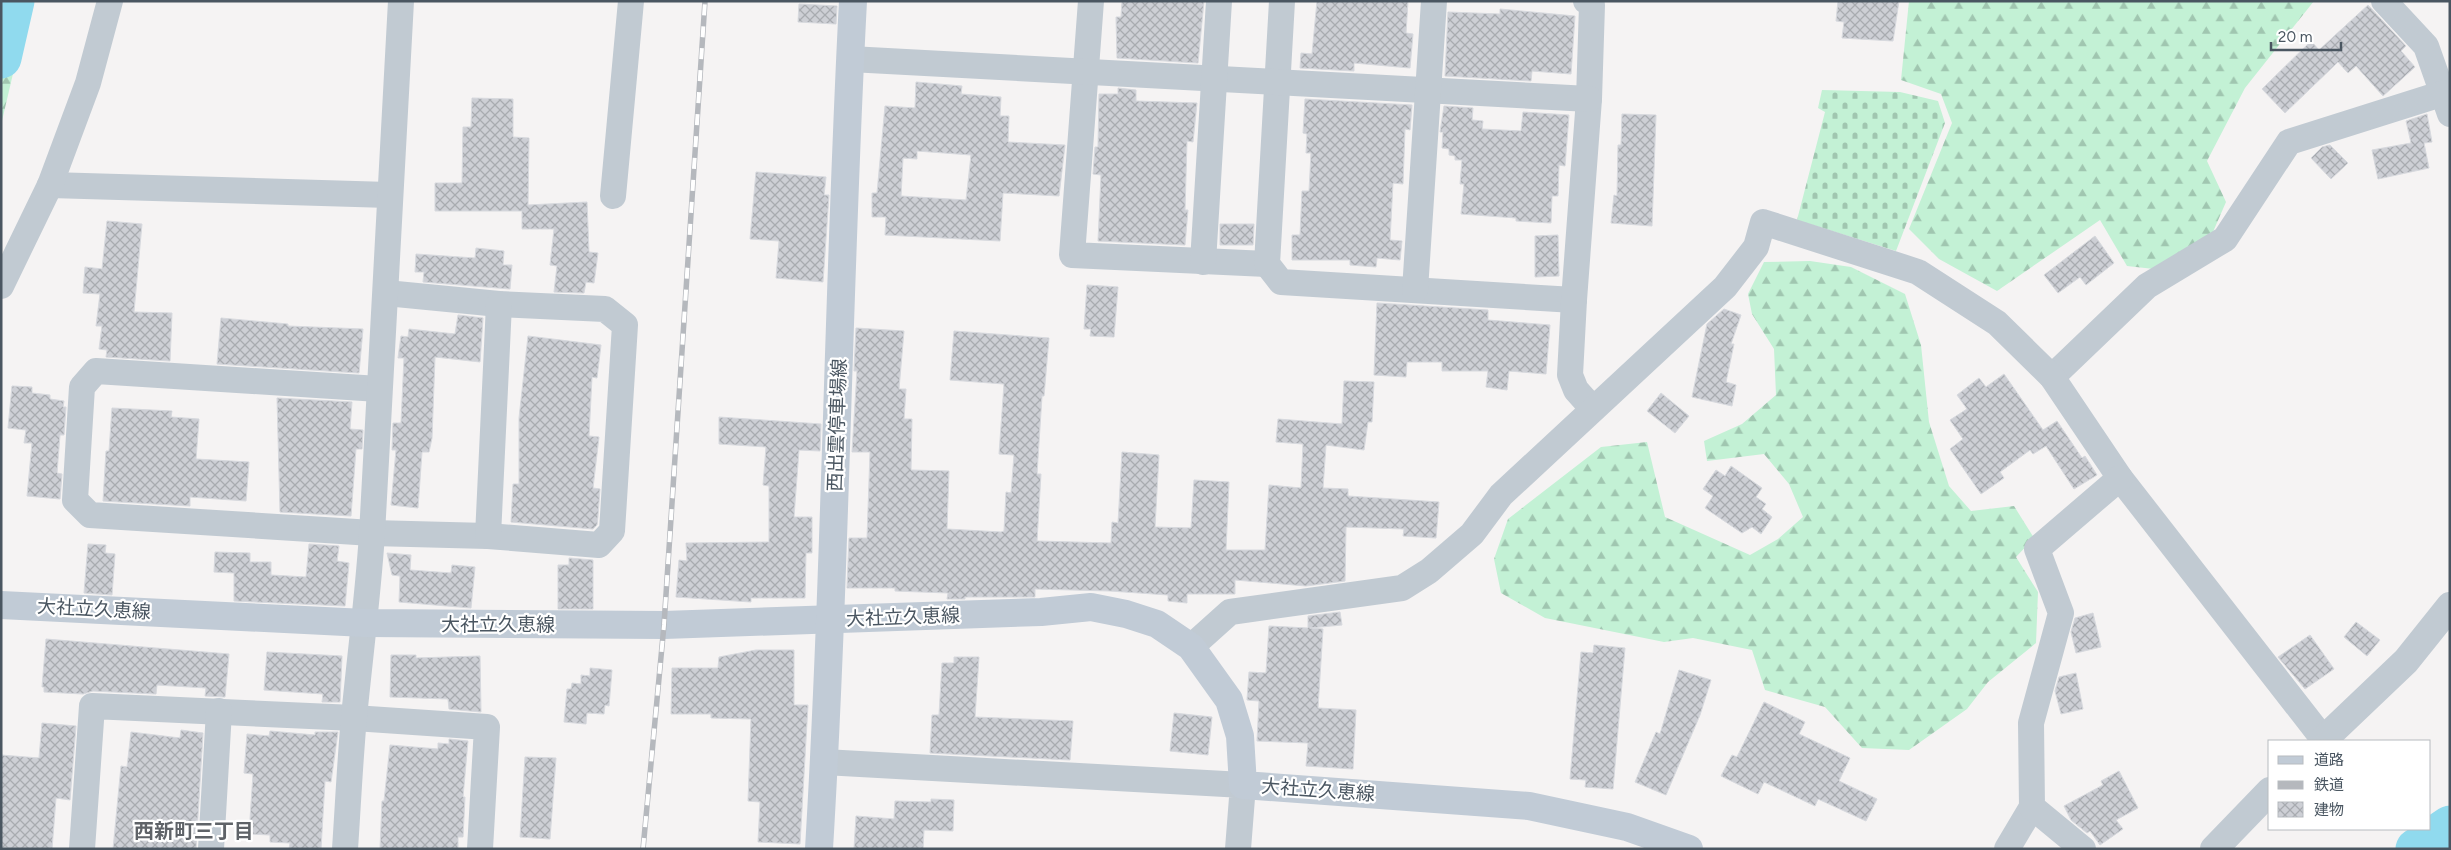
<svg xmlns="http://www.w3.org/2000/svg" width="2451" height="850" viewBox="0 0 2451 850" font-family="Figtree,'Noto Sans JP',sans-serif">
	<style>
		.forest { fill: url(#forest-firs) }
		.cemetery { fill: url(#cemetery-stones) }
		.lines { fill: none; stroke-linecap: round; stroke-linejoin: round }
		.river { stroke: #90daee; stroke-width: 41 }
		.building { fill: url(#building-cross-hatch); stroke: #d7d9de; fill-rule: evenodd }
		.minor { stroke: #c1cad2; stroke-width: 26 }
		.tertiary { stroke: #c1cad2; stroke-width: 28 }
		.secondary { stroke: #c1cbd6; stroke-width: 28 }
		.rail-casing { stroke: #b5b8bd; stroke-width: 5.5 }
		.rail { stroke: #fff; stroke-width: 4; stroke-dasharray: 11; stroke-linecap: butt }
		.labels { text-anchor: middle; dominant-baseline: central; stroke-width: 4.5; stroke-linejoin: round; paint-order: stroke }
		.street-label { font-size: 19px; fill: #4a5661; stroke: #fff }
		.neighbourhood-label { font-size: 20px; font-weight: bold; fill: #5f6368; stroke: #fff }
	</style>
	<defs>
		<pattern id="forest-firs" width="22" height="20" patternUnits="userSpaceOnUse" patternTransform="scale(1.25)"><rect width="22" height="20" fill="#c3f1d5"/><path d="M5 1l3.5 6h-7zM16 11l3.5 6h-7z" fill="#a0c6b0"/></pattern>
		<pattern id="cemetery-stones" width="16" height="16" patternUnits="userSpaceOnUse" patternTransform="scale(1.25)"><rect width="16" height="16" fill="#c3f1d5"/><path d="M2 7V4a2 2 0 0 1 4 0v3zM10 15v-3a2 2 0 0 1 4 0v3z" fill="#a0c6b0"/></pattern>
		<pattern id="building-cross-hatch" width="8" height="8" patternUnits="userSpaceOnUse" patternTransform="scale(1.25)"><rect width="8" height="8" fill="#cdcfd5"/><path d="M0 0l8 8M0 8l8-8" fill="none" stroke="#a8abb0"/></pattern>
	</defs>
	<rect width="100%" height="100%" fill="#f5f3f3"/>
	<!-- forest -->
	<g class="forest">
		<polygon points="1,1 30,1 1,125"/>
		<polygon points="1909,1 2314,1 2245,88 2207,161 2226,202 2209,241 2163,270 2127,266 2100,220 1997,291 1939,259 1909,229 1952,123 1941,94 1901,80"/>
		<polygon points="1810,261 1851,267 1905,294 1921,345 1929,422 1949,486 1971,511 2014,506 2034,538 2016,557 2038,592 2036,643 1988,682 1967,709 1909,750 1862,748 1825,707 1765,690 1752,650 1693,638 1664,642 1545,618 1501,593 1494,559 1508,519 1601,447 1647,442 1665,517 1750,555 1778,539 1803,517 1789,484 1764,454 1707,461 1704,441 1742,424 1776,395 1774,349 1752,314 1748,294 1764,262"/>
	</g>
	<!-- cemetery -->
	<polygon class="cemetery" points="1822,90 1900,92 1938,101 1945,123 1896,251 1797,220 1825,112 1818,108"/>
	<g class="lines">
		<!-- river -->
		<g class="river">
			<polyline points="1,58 14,1"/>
			<polyline points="2416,849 2450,826"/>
		</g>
	</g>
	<!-- building -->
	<g class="building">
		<polygon points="1122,1 1204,1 1198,63 1117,58 1116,17 1121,17"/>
		<polygon points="1317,1 1408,1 1406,33 1413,34 1410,68 1354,63 1354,71 1300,68 1301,53 1312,54"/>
		<polygon points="1838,1 1899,1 1893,41 1842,38 1844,22 1836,21"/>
		<polygon points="799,4 837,6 836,24 798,22"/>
		<polygon points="2368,5 2406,46 2401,51 2415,67 2383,96 2356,66 2348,73 2338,62 2285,113 2262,89 2311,41 2319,50"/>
		<polygon points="1500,9 1575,16 1571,74 1532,71 1531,81 1445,76 1448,12 1500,14"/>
		<path d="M916,82L962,86L961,94L1001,97L1000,116H1009L1008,142L1065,145L1059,196L1003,193L1000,241L885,235L886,217H872V193H877L885,106L915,108ZM917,151L971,155L966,200L901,196L903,158L917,159Z"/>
		<polygon points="1118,88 1136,90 1136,101 1197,103 1193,142 1187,141 1185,210 1188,210 1185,245 1098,241 1101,175 1093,174 1095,147 1098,147 1099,94 1118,94"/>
		<polygon points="472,98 513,99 513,137 529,138 528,205 587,202 589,252 598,253 594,283 586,282 584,293 554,292 557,266 550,265 554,229 522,229 522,211 435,211 435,183 462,183 463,127 471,127"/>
		<polygon points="1305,99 1412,105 1410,130 1405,129 1403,184 1393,183 1390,240 1402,241 1400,260 1377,258 1376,267 1350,265 1350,260 1292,260 1292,235 1300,235 1302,191 1309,191 1311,153 1306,153 1307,134 1303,133"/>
		<polygon points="1444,106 1473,108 1472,120 1483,121 1482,129 1521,131 1523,112 1569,115 1565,166 1559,165 1558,196 1552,196 1551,223 1516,221 1516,218 1461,214 1464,184 1460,184 1462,160 1455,160 1455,156 1449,155 1449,149 1442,148 1443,132 1440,132"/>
		<polygon points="1622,114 1656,115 1652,226 1611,223 1614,195 1617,196 1618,145 1621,145"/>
		<polygon points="2427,114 2432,142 2424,143 2429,168 2378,179 2372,150 2411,143 2406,121"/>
		<polygon points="2330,145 2348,163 2331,179 2311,158 2322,147"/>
		<polygon points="756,172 826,177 824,195 829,195 823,282 776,278 779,241 750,239"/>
		<polygon points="107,221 142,224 134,312 172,313 170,361 106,357 107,350 99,349 102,326 96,326 100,294 83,293 85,267 102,269"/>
		<polygon points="1220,224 1254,224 1253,245 1220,245"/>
		<polygon points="1558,235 1559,276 1535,277 1535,236"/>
		<polygon points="2095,236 2114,263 2086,285 2080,277 2058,293 2044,275"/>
		<polygon points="476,248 504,251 503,265 512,265 510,289 423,282 424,272 415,272 416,254 475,258"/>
		<polygon points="1087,285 1118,287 1114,337 1090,336 1091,329 1084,329"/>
		<polygon points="1377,303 1488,310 1488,320 1550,325 1546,374 1509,371 1507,390 1486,387 1488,371 1442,371 1442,362 1407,362 1406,377 1374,375"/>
		<polygon points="1724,309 1741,315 1731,344 1734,344 1726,382 1736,385 1732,406 1692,397 1707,324"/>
		<polygon points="458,315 483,318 480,362 435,357 432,438 429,452 422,452 418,508 391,505 396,450 392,450 393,423 401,423 404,358 398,358 401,336 408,337 409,329 455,334"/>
		<polygon points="221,318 288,324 288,326 363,329 359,373 217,364"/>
		<polygon points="856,328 904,331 899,389 906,389 904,419 912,419 911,470 949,471 947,529 1001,532 1004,531 1006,492 1011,493 1014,455 999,454 1004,384 950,380 954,331 1049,338 1044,396 1042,396 1037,474 1041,474 1037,541 1111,543 1112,522 1118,523 1122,452 1159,455 1155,527 1191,528 1194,480 1229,482 1226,550 1265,550 1269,485 1301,488 1303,444 1276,442 1278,419 1342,424 1344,381 1374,382 1372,422 1368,422 1364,450 1326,445 1323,488 1348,489 1348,496 1439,502 1436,538 1403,536 1404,529 1346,527 1345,581 1306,586 1235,580 1235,594 1187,594 1187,603 1168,601 1168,595 1110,591 1035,589 1035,597 965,597 965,599 947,599 948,593 895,591 895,588 847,588 849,538 867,538 870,452 852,452 857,371 854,371"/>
		<polygon points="528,336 601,345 597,378 592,377 589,436 599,437 593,488 600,489 598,516 597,525 593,529 511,522 513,484 519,484 519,418"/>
		<polygon points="2004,374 2043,430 2057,421 2082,458 2085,456 2097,475 2074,489 2046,446 2033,454 2030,450 2000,472 2004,478 1981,494 1950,449 1963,439 1950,420 1967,409 1957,395 1979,378 1986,387"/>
		<polygon points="12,386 32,387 32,393 50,395 50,399 64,401 63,407 66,407 64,435 60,435 57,473 62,474 60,499 27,496 32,443 24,443 26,430 8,428"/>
		<polygon points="1661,393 1689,416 1675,433 1647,411"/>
		<polygon points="277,398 352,402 350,429 363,430 362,449 356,449 351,516 280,512"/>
		<polygon points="112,408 172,411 171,417 199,419 196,459 249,462 246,501 190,497 190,506 103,501 106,451 109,451"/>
		<polygon points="719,417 821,424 820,451 799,450 794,517 812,517 812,553 806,553 805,598 751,598 751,602 676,597 679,560 687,561 686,543 769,542 769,486 763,485 766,447 719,444"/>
		<polygon points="1731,466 1762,488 1756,497 1766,504 1762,509 1772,517 1761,534 1752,527 1742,533 1705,508 1713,496 1703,489 1716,470 1725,476"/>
		<polygon points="88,544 106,545 105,553 115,554 112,595 84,593"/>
		<polygon points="309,544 339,546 337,561 349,563 345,606 234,601 234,573 214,572 215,552 250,553 250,562 271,562 271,575 306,577"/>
		<polygon points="387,553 411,555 410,570 451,573 452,565 475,567 471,608 399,602 400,576 392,575"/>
		<polygon points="569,558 593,560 593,609 558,609 558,565 569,565"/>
		<polygon points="1340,612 1342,625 1310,628 1323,629 1318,708 1356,710 1353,769 1306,766 1308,743 1257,741 1259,701 1247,700 1249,672 1266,673 1269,626 1308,628 1308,616"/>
		<polygon points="2093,613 2101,647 2076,653 2071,632 2075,618"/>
		<polygon points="2356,622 2380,640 2367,656 2344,637"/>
		<polygon points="2310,635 2334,669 2305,689 2278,657"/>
		<polygon points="46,639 229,654 225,697 205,696 206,688 157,685 156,694 93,691 83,694 44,692 44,687 42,687"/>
		<polygon points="1594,645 1625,648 1613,789 1585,787 1586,780 1570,779 1581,652 1593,653"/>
		<polygon points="756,650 794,650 794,705 808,705 800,844 758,842 760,802 748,801 751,719 711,718 711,714 671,714 672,668 718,668 719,657"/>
		<polygon points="267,652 342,656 340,702 322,702 323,694 264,690"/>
		<polygon points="391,655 416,655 416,658 480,656 481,712 449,709 448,699 390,697"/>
		<polygon points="954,657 979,657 975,717 1073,721 1070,760 930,753 932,715 939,715 942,663 954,663"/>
		<polygon points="590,668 612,670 609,706 605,705 604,714 587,713 586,724 564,722 567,689 571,689 572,683 581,684 581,675 590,676"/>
		<polygon points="1679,670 1711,680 1700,715 1666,795 1635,782 1656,732 1660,734"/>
		<polygon points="2076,673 2083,709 2061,714 2055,691 2059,677"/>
		<polygon points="1764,702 1805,722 1799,734 1850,758 1839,781 1877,799 1866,821 1818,799 1815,806 1764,782 1758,794 1721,776 1732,755 1737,757"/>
		<polygon points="1174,713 1212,717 1208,755 1170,751"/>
		<polygon points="42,723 76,726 70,800 56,798 52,849 1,848 1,755 39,758"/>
		<polygon points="181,730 203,733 196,849 113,849 121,766 127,767 131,732 180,738"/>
		<polygon points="270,731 315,735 315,732 338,732 331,782 325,781 321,849 289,849 290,843 270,842 270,835 249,834 253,774 244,773 247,734 269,736"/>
		<polygon points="449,739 468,741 463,797 465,797 463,837 458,837 458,849 380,849 382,801 384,801 390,745 438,749 438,743 449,744"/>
		<polygon points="525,757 556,758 550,839 520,837"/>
		<polygon points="2119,771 2138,808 2116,820 2123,829 2100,845 2090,831 2087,833 2071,820 2064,806 2103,785 2101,781"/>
		<polygon points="931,799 954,800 953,831 924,830 923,849 854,849 856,816 894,819 895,801 931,802"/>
	</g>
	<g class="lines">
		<!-- minor -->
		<g class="minor">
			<polyline points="1091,1 1072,255 1267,264"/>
			<polyline points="1282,1 1267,264 1281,282 1574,300"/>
			<polyline points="1586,1 1592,5 1589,99 1574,300 1570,375 1576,390 1593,409"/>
			<polyline points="2384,1 2426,46 2450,114"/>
			<polyline points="850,59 1589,99"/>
			<polyline points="50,185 389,195"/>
			<polyline points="613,196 631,1"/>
			<polyline points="1203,262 1219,1"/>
			<polyline points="1,286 50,185 88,83 110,1"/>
			<polyline points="1415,290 1434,1"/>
			<polyline points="2052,377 2147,286 2225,239 2289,142 2444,93"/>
			<polyline points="379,389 96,371 82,387 75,500 90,515 372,533 488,536 599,545 612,531 625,325 605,309 499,304 386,293"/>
			<polyline points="488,536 499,304"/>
			<polyline points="1191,647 1230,612 1402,588 1429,571 1472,534 1501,495 1725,287 1756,247 1763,222 1918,272 1997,323 2052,377 2120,478 2324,740"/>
			<polyline points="824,762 1243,785 1238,849"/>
			<polyline points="82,849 92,706 354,718 487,727 480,849"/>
			<polyline points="211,849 219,711"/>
			<path d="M345,849C348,805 350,761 354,717C360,656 368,595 372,534C383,356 390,179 401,1"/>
			<polyline points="2007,849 2032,807"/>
			<polyline points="2083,849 2032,807 2031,723 2061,613 2037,549 2120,478"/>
		</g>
		<!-- tertiary -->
		<g class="tertiary">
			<polyline points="2322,741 2406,661 2450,606"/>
			<polyline points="2214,849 2270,791"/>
		</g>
		<!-- secondary -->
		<g class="secondary">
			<polyline points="1,605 365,623 664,625 1041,612 1091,607 1126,614 1157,624 1191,647 1229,700 1240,736 1243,785 1529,806 1627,827 1689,849"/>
			<path d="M819,849C836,566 838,284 853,1"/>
		</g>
		<!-- rail casing -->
		<g class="rail-casing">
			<polyline id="rail" points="643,849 664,625 705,1"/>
		</g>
		<!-- rail -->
		<use href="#rail" class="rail"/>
	</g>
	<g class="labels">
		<!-- street labels -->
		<g class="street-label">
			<text transform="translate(837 425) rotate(-88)">西出雲停車場線</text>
			<text transform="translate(94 609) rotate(3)">大社立久恵線</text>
			<text transform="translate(903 617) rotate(-2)">大社立久恵線</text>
			<text x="498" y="624">大社立久恵線</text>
			<text transform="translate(1318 790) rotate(4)">大社立久恵線</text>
		</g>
		<!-- neighbourhood labels -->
		<g class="neighbourhood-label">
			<text x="194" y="831">西新町三丁目</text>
		</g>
	</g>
	<!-- border -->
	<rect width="2451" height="850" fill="none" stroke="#4a5661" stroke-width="5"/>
	<!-- legend -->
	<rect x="2268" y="740" width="162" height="90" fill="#ffffff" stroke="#b7bbc0"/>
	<rect x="2278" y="756" width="25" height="8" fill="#c1cbd6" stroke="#b7bbc0"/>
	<text x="2314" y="765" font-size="15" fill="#4a5661">道路</text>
	<rect x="2278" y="781" width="25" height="8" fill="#b5b8bd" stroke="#b7bbc0"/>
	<text x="2314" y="790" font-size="15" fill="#4a5661">鉄道</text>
	<rect x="2278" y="802" width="25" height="15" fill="url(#building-cross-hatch)" stroke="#b7bbc0"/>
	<text x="2314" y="815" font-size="15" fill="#4a5661">建物</text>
	<!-- scale -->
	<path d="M2271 42v8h70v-8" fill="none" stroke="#4a5661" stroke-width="2.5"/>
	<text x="2278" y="42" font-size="15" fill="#4a5661" stroke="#ffffff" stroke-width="4" paint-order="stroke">20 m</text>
</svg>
